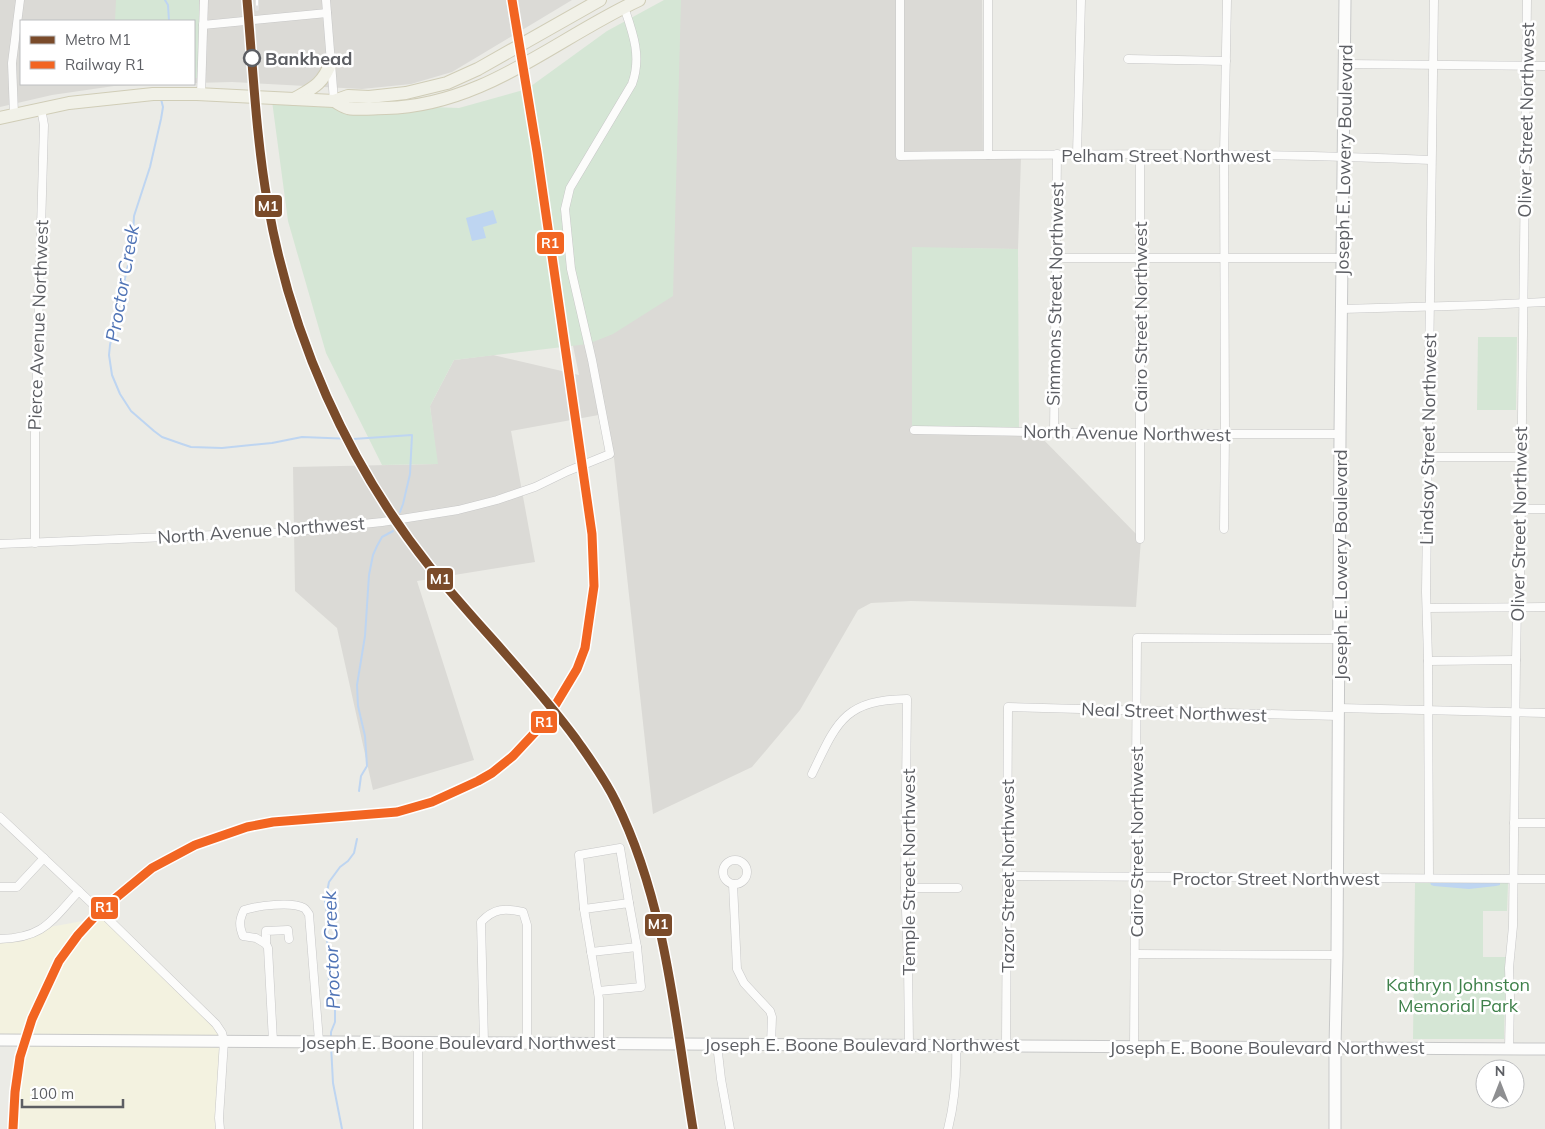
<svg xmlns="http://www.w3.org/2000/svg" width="1545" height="1129" viewBox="0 0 1545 1129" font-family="Mulish,sans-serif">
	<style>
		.commercial { fill: #f3f2e0 }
		.industrial { fill: #dbdad6 }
		.green { fill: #d5e6d5 }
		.water { fill: #bed5f1 }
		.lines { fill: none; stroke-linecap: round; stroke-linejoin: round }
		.stream { stroke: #bed5f1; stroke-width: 2 }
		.street-casing { stroke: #c7c7c7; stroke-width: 9 }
		.secondary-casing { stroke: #c7c8c8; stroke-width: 13 }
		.primary-casing { stroke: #d0cdb7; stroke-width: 14 }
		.street { stroke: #fcfcfb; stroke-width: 8 }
		.secondary { stroke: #fcfcfb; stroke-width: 11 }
		.primary { stroke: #f1f1e8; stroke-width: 12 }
		.rail-casing { stroke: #e2e2e2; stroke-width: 4 }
		.rail { stroke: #fff; stroke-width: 2; stroke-dasharray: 5.5; stroke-linecap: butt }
		.rail-1-casing { stroke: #fff; stroke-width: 12 }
		.rail-1 { stroke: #f26522; stroke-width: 9 }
		.metro-1-casing { stroke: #fff; stroke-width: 12 }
		.metro-1 { stroke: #7a4b2a; stroke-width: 9 }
		.stop-dot { fill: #fff; stroke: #5c5e63; stroke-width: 2.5 }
		.labels { text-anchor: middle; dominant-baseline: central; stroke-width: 5; stroke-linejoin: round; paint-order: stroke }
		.stop-label { font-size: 18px; font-weight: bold; fill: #5c5e63; stroke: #fff; text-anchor: start }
		.street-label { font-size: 18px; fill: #5c5e63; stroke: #fff }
		.park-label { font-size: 18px; fill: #3e804a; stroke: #fff }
		.water-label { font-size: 19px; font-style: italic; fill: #5074b6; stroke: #fff }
		.line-badge { stroke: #fff; stroke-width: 2 }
		.badge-label { font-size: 14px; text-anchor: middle; font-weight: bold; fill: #fff }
	</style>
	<rect width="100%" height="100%" fill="#ebebe6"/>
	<!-- commercial -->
	<polygon class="commercial" points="105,917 222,1033 220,1129 14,1129 12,1109 26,1038 0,1038 0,936"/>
	<!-- industrial -->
	<g class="industrial">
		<polygon points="0,0 572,0 452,72 411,84 362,89 232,82 194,83 194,21 21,21 21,84 175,84 114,86 52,95 0,107"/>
		<polygon points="669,0 982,0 983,158 1021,158 1018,249 912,248 912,433 1037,433 1141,539 1136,607 911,601 871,603 858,610 800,710 752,767 653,814 614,458 604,414 511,431 535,562 417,581 474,760 373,790 337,628 295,591 293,467 437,464 430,406 454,360 493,355 579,375 571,336"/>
	</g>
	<!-- green -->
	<g class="green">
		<polygon points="116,0 199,0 199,78 194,78 194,21 115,21"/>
		<polygon points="664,0 681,0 673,296 613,334 588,344 454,360 430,406 438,464 382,465 326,353 288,221 272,101 459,108 527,89 607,31"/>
		<polygon points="912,247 1018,249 1019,433 912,433"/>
		<polygon points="1478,337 1517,337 1516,410 1477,410"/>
		<polygon points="1415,883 1508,883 1507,911 1483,911 1483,957 1506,957 1504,1039 1413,1039"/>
	</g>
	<!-- water -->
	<g class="water">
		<polygon points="493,210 497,223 483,227 486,238 472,241 466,218"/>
		<polygon points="1430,882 1500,882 1500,885 1496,886 1469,889 1434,886 1431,885"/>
	</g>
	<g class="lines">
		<!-- stream -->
		<g class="stream">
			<polyline points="165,0 168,5 169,21"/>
			<polyline points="161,99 163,107 161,119 150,167 134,216 133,235 130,256 110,345 109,355 112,375 120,394 131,411 154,431 162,437 182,444 191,447 222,448 272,443 302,437 353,439 412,435 410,474 403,504 400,512"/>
			<polyline points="359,791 361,776 367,766 365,736 358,706 357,685 365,636 369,575 373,555 377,546 382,537 393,531"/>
			<polyline points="331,1038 331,1032 335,1022 335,1002 330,991 329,983 327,936 328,919 325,902 329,882 340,867 348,861 354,853 357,839"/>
			<polyline points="331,1045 333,1083 342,1129"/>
		</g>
		<!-- street casing -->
		<g class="street-casing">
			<g id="street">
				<polyline points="326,0 334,101"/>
				<path d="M900,0V156C1077,154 1254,152 1431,160"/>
				<polyline points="203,25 327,13"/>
				<polyline points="1128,59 1226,61"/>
				<polyline points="1345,64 1545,66"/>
				<polyline points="201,94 204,0"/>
				<polyline points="14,114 12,63 20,0"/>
				<polyline points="1077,154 1081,0"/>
				<polyline points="988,155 988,0"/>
				<polyline points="1056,258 1343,258"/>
				<polyline points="1342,309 1483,305 1545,302"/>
				<polyline points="914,430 1140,434 1340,434"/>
				<polyline points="1054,433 1057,154"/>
				<polyline points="1427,457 1521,457"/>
				<polyline points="1521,509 1545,509"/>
				<polyline points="1224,529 1225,434 1224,155 1227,0"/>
				<polyline points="1140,539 1140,154"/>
				<polyline points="35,543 35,434 44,125 41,108"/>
				<path d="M0,544L287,532L382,522L458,510L497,500L535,487L568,471L610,454L592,360L571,269L565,209L570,188L632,84C642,57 633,33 624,7"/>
				<polyline points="1427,608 1545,607"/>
				<polyline points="1428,661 1516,660"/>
				<polyline points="1339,708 1545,713"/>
				<path d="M812,774C837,722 844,700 907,699L905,884L908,963L909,1044"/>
				<polyline points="0,817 100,911 216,1024 222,1033 224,1041 219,1118 220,1129"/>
				<polyline points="1514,823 1545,823"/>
				<circle cx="735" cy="872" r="12"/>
				<polyline points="1008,876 1545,879"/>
				<polyline points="1429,878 1428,658 1426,592 1434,0"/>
				<polyline points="733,884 737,969 744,983 770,1011 772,1017 771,1044"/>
				<polyline points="0,887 17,887 44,858"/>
				<polyline points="905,888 958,888"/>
				<polyline points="584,909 629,903 637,947"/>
				<path d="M0,939C44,938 51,921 79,891"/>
				<polyline points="266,944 266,931 288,930 289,939"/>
				<polyline points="591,952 637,947 641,987 598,991"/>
				<polyline points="1135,954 1337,955"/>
				<path d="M273,1041L268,948L266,944L256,938L243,936C239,926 239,920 244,910C257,906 291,901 304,908C306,909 307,912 309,914L319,1041"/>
				<path d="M484,1042L481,922C494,908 505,908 523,912L527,925V1042"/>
				<polyline points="599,1042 599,999 584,909 579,855 620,848 629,903"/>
				<polyline points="717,1044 721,1079 730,1129"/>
				<polyline points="1006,1045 1008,707 1339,716"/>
				<polyline points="1134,1046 1137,638 1340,639"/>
				<polyline points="1509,1049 1510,998 1509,968 1513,926 1516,660 1517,607 1520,583 1527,0"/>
				<polyline points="418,1129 418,1042"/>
				<path d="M948,1129C955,1101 957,1074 956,1045"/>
			</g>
		</g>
		<!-- secondary casing -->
		<g class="secondary-casing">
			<g id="secondary">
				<polyline points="0,1040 1545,1049"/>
				<polyline points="1335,1129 1335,1047 1337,955 1340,434 1345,0"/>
			</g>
		</g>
		<!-- primary casing -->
		<g class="primary-casing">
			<g id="primary">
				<path d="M294,99C313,88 323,84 331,62"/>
				<polyline points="334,101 348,96 369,97 406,93 447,83 478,69 600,0"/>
				<path d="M0,118L69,103L153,94H197L334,101C338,103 343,107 348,108C360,110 374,108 386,108C483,106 555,39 639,0"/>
			</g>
		</g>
		<!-- street -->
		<use href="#street" class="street"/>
		<!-- secondary -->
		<use href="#secondary" class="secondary"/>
		<!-- primary -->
		<use href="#primary" class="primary"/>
		<!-- rail casing -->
		<g class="rail-casing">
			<g id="rail">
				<polyline points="247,0 248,9"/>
				<polyline points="257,0 257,9"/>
				<polyline points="13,1129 15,1092 20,1057 32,1019 59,961 78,935 100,911 152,868 195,845 247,827 273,822 397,812 432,802 478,781 492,773 513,756 541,726 556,704 577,669 585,648 594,586 592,534 537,152 512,0"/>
			</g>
		</g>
		<!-- rail -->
		<use href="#rail" class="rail"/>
		<!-- rail-1 casing -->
		<g class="rail-1-casing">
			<polyline id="rail-1" points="13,1129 15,1092 20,1057 32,1019 59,961 78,935 100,911 152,868 195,845 247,827 273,822 397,812 432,802 478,781 492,773 513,756 541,726 556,704 577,669 585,648 594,586 592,534 537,152 512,0"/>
		</g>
		<!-- rail-1 -->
		<use href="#rail-1" class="rail-1"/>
		<!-- metro-1 casing -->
		<g class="metro-1-casing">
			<path id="metro-1" d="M247,0C253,68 256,138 268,205C291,336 347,463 430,567C477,625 531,678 576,739C590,759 605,779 616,802C666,903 675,1019 693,1129"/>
		</g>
		<!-- metro-1 -->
		<use href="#metro-1" class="metro-1"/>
	</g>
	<!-- markers -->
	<circle class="stop-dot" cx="252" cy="58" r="8"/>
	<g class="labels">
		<!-- stop labels -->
		<g class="stop-label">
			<text x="265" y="58">Bankhead</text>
		</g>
		<!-- street labels -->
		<g class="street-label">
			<text transform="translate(1526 120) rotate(-89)">Oliver Street Northwest</text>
			<text x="1166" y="155">Pelham Street Northwest</text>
			<text transform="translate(1344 160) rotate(-89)">Joseph E. Lowery Boulevard</text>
			<text transform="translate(1055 294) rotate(-89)">Simmons Street Northwest</text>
			<text transform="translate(1140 317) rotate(-90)">Cairo Street Northwest</text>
			<text transform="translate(38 325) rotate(-88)">Pierce Avenue Northwest</text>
			<text transform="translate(1127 433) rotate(1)">North Avenue Northwest</text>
			<text transform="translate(1428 439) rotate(-89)">Lindsay Street Northwest</text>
			<text transform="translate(1519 524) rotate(-89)">Oliver Street Northwest</text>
			<text transform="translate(261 530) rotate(-4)">North Avenue Northwest</text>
			<text transform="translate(1340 565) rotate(-90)">Joseph E. Lowery Boulevard</text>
			<text transform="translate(1174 712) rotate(2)">Neal Street Northwest</text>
			<text transform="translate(1136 842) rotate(-90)">Cairo Street Northwest</text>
			<text transform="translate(908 872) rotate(-90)">Temple Street Northwest</text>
			<text transform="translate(1007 876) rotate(-90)">Tazor Street Northwest</text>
			<text x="1276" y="878">Proctor Street Northwest</text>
			<text x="458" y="1042">Joseph E. Boone Boulevard Northwest</text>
			<text x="862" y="1044">Joseph E. Boone Boulevard Northwest</text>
			<text x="1267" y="1047">Joseph E. Boone Boulevard Northwest</text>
		</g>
		<!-- park labels -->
		<g class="park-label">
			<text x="1458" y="984">Kathryn Johnston<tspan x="1458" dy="21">Memorial Park</tspan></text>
		</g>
		<!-- water labels -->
		<g class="water-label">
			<text transform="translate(122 283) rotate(-80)">Proctor Creek</text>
			<text transform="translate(331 950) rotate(-92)">Proctor Creek</text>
		</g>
	</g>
	<g class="line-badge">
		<rect x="254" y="194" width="29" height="24" rx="5" fill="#7a4b2a"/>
		<rect x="536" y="231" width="29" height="24" rx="5" fill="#f26522"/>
		<rect x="426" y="567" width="28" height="24" rx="5" fill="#7a4b2a"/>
		<rect x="530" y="710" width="28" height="24" rx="5" fill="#f26522"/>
		<rect x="90" y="896" width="29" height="24" rx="5" fill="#f26522"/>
		<rect x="644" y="913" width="29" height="24" rx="5" fill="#7a4b2a"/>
	</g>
	<g class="badge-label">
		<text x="268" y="211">M1</text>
		<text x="550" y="248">R1</text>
		<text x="440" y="584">M1</text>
		<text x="544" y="727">R1</text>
		<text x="104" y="912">R1</text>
		<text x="658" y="929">M1</text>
	</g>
	<!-- legend -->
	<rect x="20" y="20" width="175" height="65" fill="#ffffff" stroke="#bebfc1"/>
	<rect x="30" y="36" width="25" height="8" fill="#7a4b2a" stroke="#bebfc1"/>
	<text x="65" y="45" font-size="15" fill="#5c5e63">Metro M1</text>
	<rect x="30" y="61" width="25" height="8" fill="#f26522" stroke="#bebfc1"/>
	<text x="65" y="70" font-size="15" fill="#5c5e63">Railway R1</text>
	<!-- north arrow -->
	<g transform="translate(1500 1084)"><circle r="24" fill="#ffffff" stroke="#bebfc1"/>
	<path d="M0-4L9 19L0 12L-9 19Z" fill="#8e8f91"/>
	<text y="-8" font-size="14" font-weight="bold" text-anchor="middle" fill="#5c5e63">N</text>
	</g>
	<!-- scale -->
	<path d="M22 1099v8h101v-8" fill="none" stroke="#5c5e63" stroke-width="2.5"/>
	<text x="30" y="1099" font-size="15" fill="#5c5e63" stroke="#ffffff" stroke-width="4" paint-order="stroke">100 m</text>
</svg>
